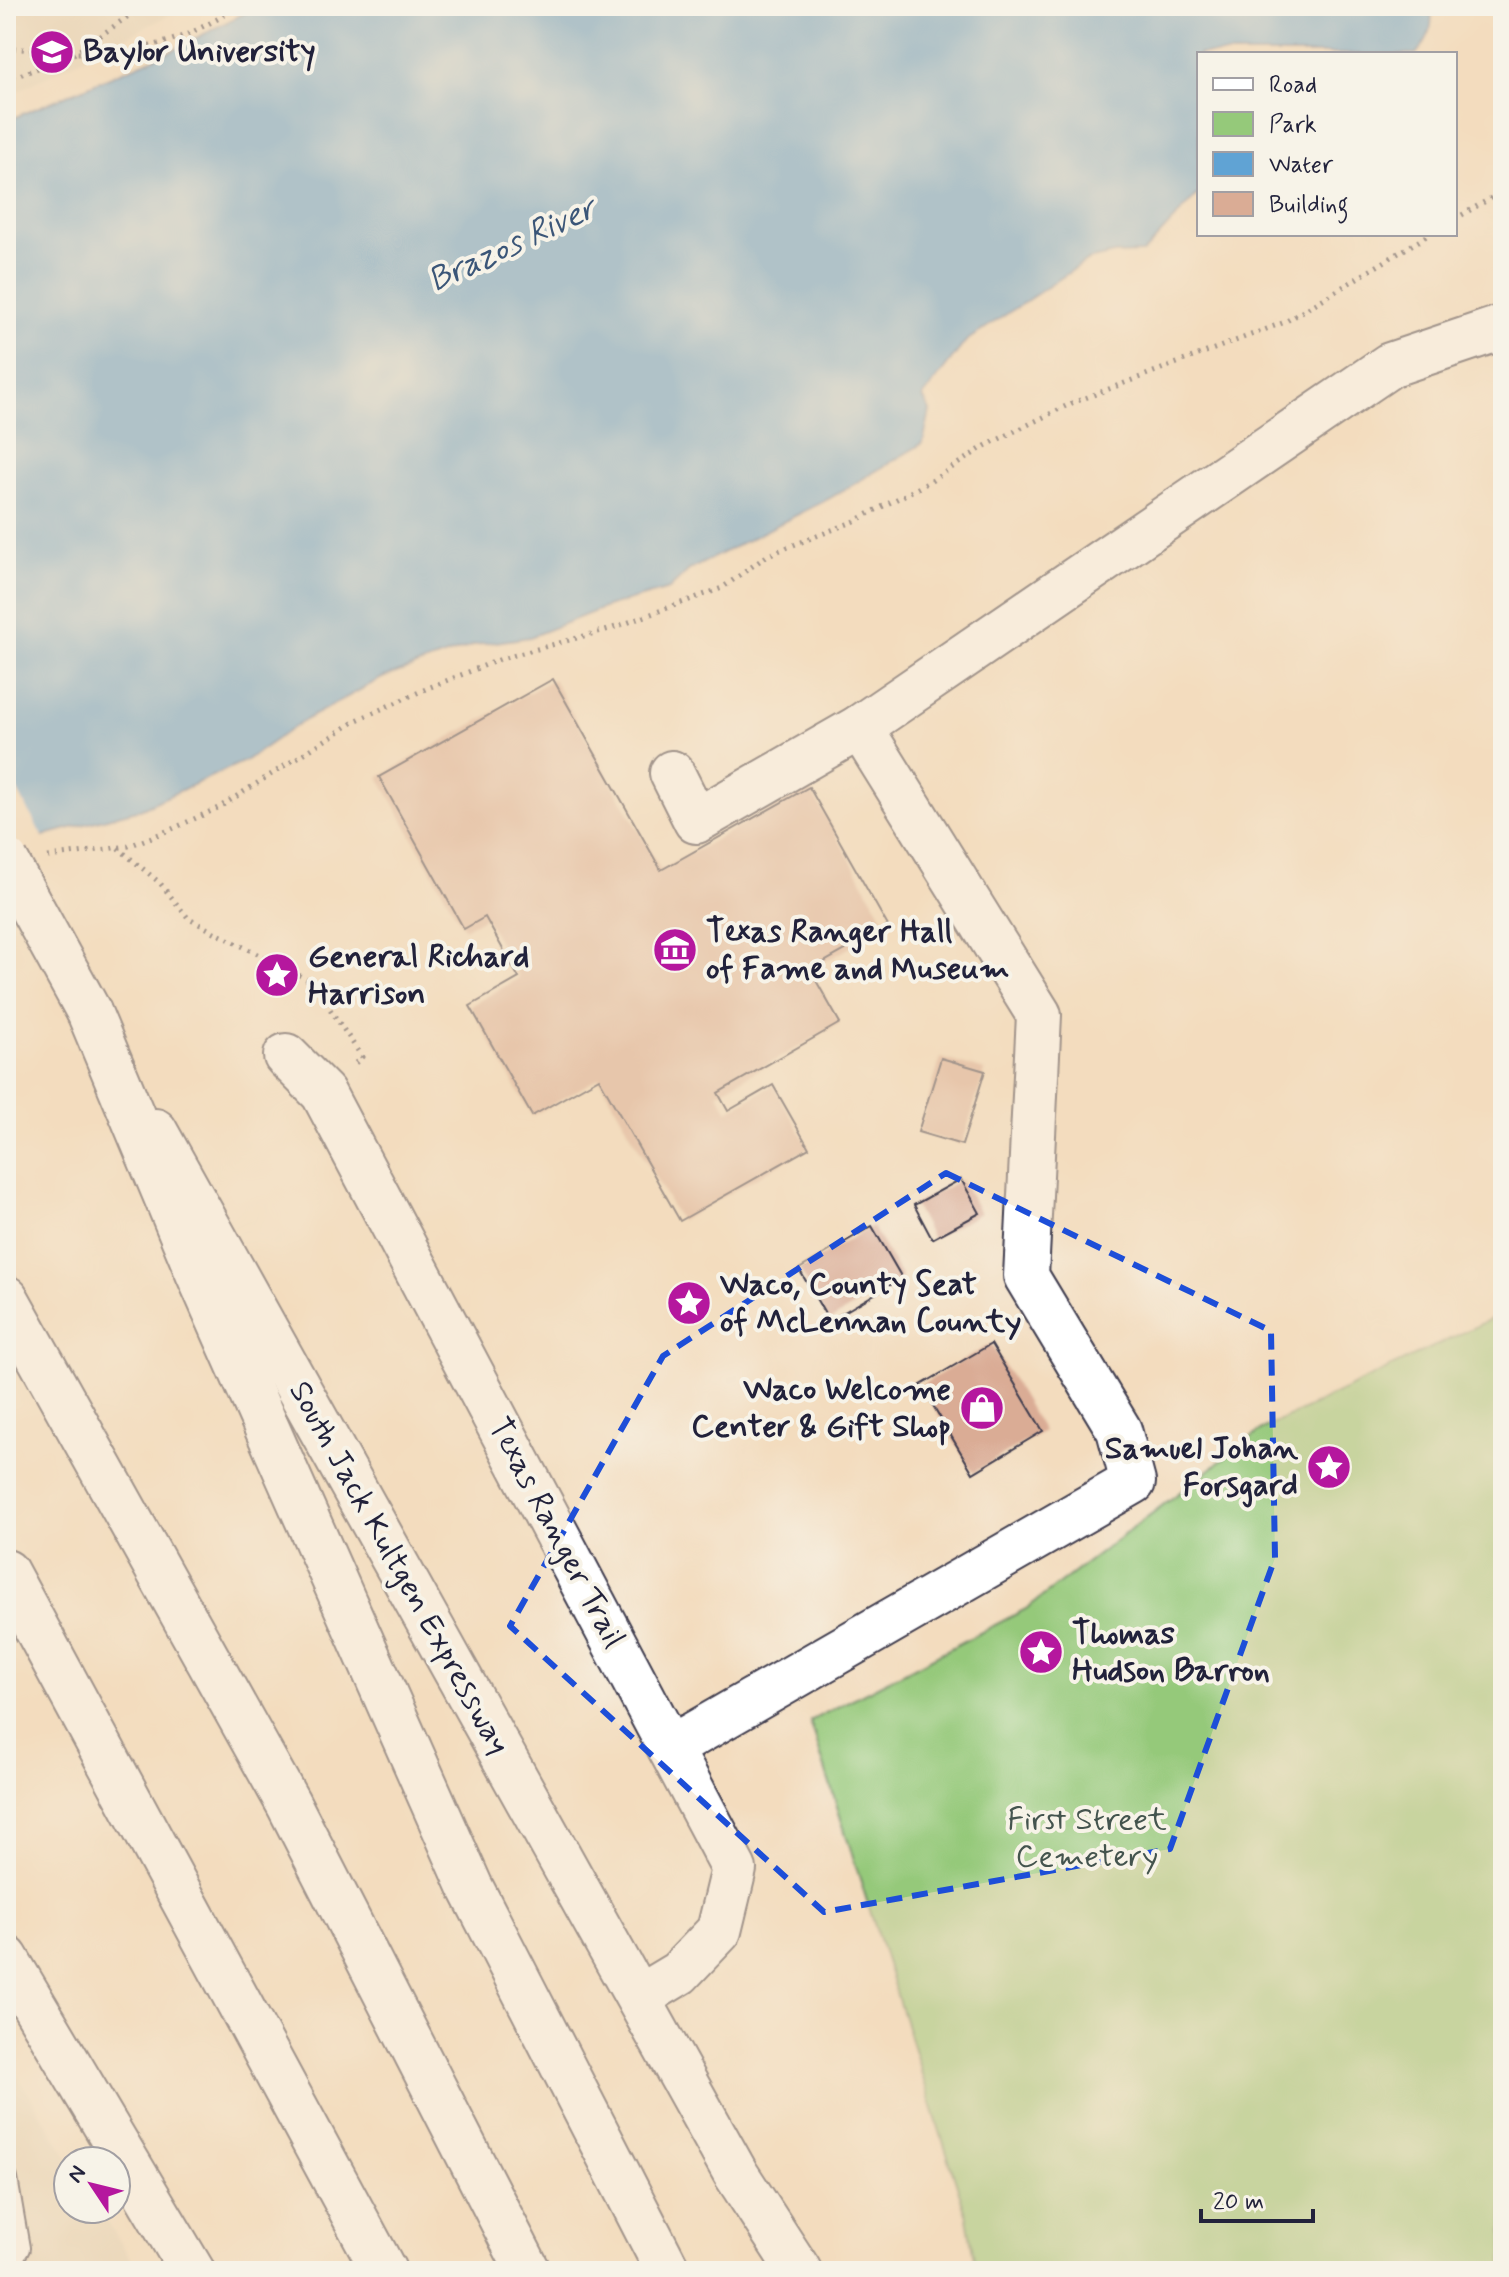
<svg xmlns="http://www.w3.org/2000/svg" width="1509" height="2277" viewBox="0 0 1509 2277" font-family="Mynerve,sans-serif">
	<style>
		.built { fill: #e2d1b5 }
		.green { fill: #95c97a; stroke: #5c765a; stroke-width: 2 }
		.water { fill: #60a3d4; stroke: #416288; stroke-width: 2 }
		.pier { fill: #f3dcbe }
		.building { fill: #daac95 }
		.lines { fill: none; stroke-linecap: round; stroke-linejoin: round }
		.lane-casing { stroke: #413e4f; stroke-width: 26 }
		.street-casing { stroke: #413e4f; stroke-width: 48 }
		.secondary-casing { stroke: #413e4f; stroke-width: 48 }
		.highway-casing { stroke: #413e4f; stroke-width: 48 }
		.path { stroke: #413e4f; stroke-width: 5; stroke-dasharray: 2 6; stroke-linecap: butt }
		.lane { stroke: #fff; stroke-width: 22 }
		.street { stroke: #fff; stroke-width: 44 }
		.secondary { stroke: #fff; stroke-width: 44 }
		.highway { stroke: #fff; stroke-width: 44 }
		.secondary-bridge-casing { stroke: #413e4f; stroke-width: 48; stroke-linecap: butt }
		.secondary-bridge { stroke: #fff; stroke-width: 44 }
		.marked { fill: none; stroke: #1d4ed8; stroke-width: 6; stroke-dasharray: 16 10; stroke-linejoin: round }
		.labels { text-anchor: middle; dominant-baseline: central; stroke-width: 8; stroke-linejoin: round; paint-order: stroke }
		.poi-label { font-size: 32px; font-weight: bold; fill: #22223b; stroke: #f7f3e8; text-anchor: start }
		.street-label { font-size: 32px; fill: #22223b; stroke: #f7f3e8 }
		.park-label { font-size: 32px; fill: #44544e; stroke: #f7f3e8 }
		.water-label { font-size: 34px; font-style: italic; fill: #3b5678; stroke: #f7f3e8 }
	</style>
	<rect width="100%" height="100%" fill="#f7f3e8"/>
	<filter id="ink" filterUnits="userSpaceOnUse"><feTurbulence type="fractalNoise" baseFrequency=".0125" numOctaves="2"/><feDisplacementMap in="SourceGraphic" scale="16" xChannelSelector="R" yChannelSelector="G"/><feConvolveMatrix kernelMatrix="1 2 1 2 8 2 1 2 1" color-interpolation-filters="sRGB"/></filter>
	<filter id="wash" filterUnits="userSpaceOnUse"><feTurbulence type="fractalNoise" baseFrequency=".006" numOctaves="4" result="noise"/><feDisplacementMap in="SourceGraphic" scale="32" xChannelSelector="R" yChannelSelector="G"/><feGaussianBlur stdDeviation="1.8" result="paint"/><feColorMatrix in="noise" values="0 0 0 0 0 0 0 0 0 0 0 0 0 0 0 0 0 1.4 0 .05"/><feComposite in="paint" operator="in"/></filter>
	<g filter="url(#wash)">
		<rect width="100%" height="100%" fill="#f3dcbe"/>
		<!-- built -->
		<g class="built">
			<polygon points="6,6 188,6 6,97"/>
			<polygon points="6,2057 70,2161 68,2161 68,2209 100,2209 138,2271 6,2271"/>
		</g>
		<!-- green -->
		<polygon class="green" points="1503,1313 1503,2271 976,2271 967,2217 810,1721 1026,1609 1263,1429"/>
		<!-- water -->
		<path class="water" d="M258,6H1430C1435,24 1428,41 1416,54H1199V193L1143,253L1114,254L1088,260L966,341L923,397L930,411L923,443L830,498L689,570L669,589L606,607L530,637L475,645L382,678L301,722L245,761L140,809L49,834L6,850V121L175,49Z"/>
		<!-- pier -->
		<polygon class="pier" points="6,769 44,840 6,854"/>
		<g id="blocks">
			<!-- building -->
			<g class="building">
				<polygon points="553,679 661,870 809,787 888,926 810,970 840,1023 718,1093 728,1111 773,1085 809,1148 680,1221 599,1078 532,1116 470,1006 519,978 485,917 464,929 379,777"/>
				<polygon points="941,1058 985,1071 962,1145 918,1132"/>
				<polygon points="961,1179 980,1213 932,1239 914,1205"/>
				<polygon points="872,1226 902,1278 829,1321 799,1269"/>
				<polygon points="991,1344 1043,1431 973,1473 921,1385"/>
			</g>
		</g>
	</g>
	<g filter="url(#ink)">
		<use href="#blocks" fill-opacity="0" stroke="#413e4f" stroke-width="2"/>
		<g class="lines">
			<!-- lane casing -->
			<g class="lane-casing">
				<polyline id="lane" points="6,2179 18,2248 6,2266"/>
			</g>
			<!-- street casing -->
			<g class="street-casing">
				<g id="street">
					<polyline points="672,773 696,821 860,727"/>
					<polyline points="286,1056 323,1093 734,1869 719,1931 679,1973 639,1997"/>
					<polyline points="670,1748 1133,1482 1119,1430 1026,1276 1039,1015 860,727 1390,365 1503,327"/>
				</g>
			</g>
			<!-- secondary casing -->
			<g class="secondary-casing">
				<g id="secondary">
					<polyline points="155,1131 736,2174 799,2271"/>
					<polyline points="6,1958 192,2271"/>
				</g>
			</g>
			<!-- highway casing -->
			<g class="highway-casing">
				<g id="highway">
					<polyline points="89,1012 198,1273 470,1886 668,2271"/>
					<polyline points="6,1298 288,1803 528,2271"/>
					<polyline points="6,1572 384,2271"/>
				</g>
			</g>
			<!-- path -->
			<g class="path">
				<polyline points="6,7 7,6"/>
				<path d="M6,47C63,55 126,58 180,37C201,29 222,16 242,6"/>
				<polyline points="6,80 71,56 143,6"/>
				<polyline points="1455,219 1503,191"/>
				<polyline points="118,848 160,883 189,919 312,982 362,1057 352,1066"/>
				<polyline points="48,857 129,846 172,829 218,808 357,720 428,688 501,659 613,628 722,588 768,555 855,521 933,480 985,446 1072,403 1285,322 1430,234"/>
			</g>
			<!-- lane -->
			<use href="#lane" class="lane"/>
			<!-- street -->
			<use href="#street" class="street"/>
			<!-- secondary -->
			<use href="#secondary" class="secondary"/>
			<!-- highway -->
			<use href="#highway" class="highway"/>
			<!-- secondary-bridge casing -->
			<g class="secondary-bridge-casing">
				<polyline id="secondary-bridge" points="6,861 89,1012"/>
			</g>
			<!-- secondary-bridge -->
			<use href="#secondary-bridge" class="secondary-bridge"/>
		</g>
	</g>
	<!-- marked area -->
	<path d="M0 0H1509V2277H0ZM946,1173L1271,1331L1275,1558L1170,1849L824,1912L510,1626L663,1356Z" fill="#f3dcbe" fill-opacity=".55" fill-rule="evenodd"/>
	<path class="marked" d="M946,1173L1271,1331L1275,1558L1170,1849L824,1912L510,1626L663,1356Z"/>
	<!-- icons -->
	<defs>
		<g id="university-disc" transform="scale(2.3)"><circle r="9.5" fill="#b5179e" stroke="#f7f3e8"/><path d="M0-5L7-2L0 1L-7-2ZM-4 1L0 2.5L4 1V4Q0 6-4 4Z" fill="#fff"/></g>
		<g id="museum-disc" transform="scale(2.3)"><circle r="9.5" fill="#b5179e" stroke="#f7f3e8"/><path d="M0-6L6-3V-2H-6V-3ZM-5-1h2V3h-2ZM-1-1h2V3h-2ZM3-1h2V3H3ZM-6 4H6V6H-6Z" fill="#fff"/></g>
		<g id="sight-disc" transform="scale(2.3)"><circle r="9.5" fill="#b5179e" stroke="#f7f3e8"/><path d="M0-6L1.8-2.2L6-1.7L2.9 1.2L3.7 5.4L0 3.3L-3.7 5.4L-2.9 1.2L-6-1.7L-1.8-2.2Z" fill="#fff"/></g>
		<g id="shop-disc" transform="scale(2.3)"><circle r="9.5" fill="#b5179e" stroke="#f7f3e8"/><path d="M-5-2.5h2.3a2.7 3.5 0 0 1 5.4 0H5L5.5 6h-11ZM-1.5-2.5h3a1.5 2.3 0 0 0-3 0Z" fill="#fff"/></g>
	</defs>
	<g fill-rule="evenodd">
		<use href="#university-disc" x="52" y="52"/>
		<use href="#museum-disc" x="675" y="950"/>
		<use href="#sight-disc" x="277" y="975"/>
		<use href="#sight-disc" x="689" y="1303"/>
		<use href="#shop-disc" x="982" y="1408"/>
		<use href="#sight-disc" x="1329" y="1467"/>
		<use href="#sight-disc" x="1041" y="1652"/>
	</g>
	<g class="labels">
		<!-- poi labels -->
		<g class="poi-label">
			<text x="83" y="52">Baylor University</text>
			<text x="706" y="932">Texas Ranger Hall<tspan x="706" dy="37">of Fame and Museum</tspan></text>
			<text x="308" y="957">General Richard<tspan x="308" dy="37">Harrison</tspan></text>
			<text x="720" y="1285">Waco, County Seat<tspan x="720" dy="37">of McLennan County</tspan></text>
			<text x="951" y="1390" text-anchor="end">Waco Welcome<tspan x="951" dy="37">Center &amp; Gift Shop</tspan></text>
			<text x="1298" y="1449" text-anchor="end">Samuel Johan<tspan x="1298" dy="37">Forsgard</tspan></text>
			<text x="1072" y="1634">Thomas<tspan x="1072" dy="37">Hudson Barron</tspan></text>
		</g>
		<!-- street labels -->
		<g class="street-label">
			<text transform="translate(556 1533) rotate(62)">Texas Ranger Trail</text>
			<text transform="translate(399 1568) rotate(61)">South Jack Kultgen Expressway</text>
		</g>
		<!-- park labels -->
		<g class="park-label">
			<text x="1087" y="1820">First Street<tspan x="1087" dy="37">Cemetery</tspan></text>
		</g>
		<!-- water labels -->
		<g class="water-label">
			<text transform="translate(512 245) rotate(-25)">Brazos River</text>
		</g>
	</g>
	<!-- margin -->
	<rect width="1509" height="2277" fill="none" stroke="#f7f3e8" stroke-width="32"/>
	<!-- legend -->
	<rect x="1197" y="52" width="260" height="184" fill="#f7f3e8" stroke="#a29fa3" stroke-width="2"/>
	<rect x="1213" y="78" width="40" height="12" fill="#ffffff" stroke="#a29fa3" stroke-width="2"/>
	<text x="1269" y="92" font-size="24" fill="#22223b">Road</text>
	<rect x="1213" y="112" width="40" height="24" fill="#95c97a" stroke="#a29fa3" stroke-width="2"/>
	<text x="1269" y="132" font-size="24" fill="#22223b">Park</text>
	<rect x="1213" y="152" width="40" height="24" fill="#60a3d4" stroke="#a29fa3" stroke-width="2"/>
	<text x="1269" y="172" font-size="24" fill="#22223b">Water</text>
	<rect x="1213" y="192" width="40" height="24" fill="#daac95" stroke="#a29fa3" stroke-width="2"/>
	<text x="1269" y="212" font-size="24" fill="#22223b">Building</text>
	<!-- north arrow -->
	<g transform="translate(92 2185) rotate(305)"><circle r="38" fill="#f7f3e8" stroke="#a29fa3" stroke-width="2"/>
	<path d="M0-6L14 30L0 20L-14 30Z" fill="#b5179e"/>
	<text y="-12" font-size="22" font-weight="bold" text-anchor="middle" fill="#22223b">N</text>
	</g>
	<!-- scale -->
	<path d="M1201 2209v12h112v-12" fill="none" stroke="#22223b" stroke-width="4"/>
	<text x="1213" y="2209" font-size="24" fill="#22223b" stroke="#f7f3e8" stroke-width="6" paint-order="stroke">20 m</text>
</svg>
